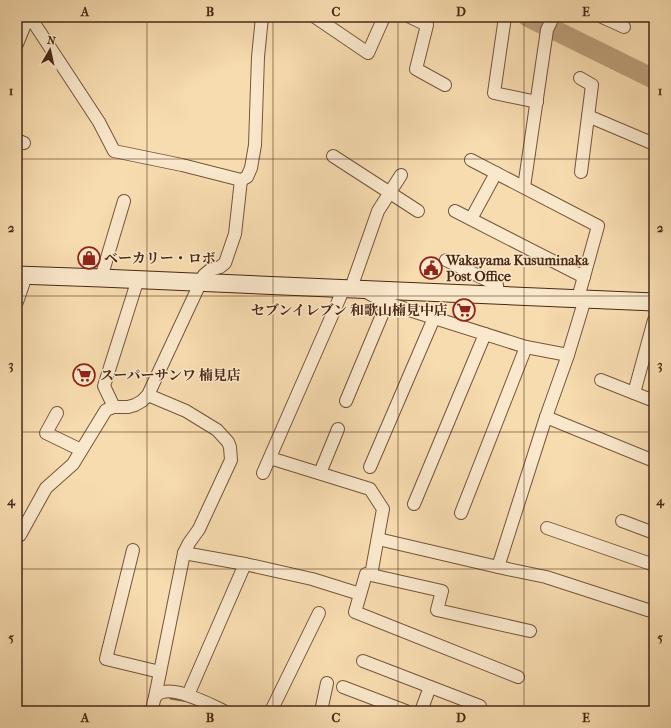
<svg xmlns="http://www.w3.org/2000/svg" width="671" height="728" viewBox="0 0 671 728" font-family="'IM FELL French Canon','Noto Serif JP',serif">
	<style>
		.lines { fill: none; stroke-linecap: round; stroke-linejoin: round }
		.stream { stroke: #8e6f52; stroke-width: 3.5 }
		.river { stroke: #bc9f7b; stroke-width: 20 }
		.street-casing { stroke: #75553b; stroke-width: 14 }
		.secondary-casing { stroke: #4a2814; stroke-width: 19 }
		.street { stroke: #fae8cc; stroke-width: 12 }
		.secondary { stroke: #fae8cc; stroke-width: 17 }
		.grid { fill: none; stroke: #4a2814; stroke-width: 1; stroke-opacity: 0.55 }
		.labels { text-anchor: middle; dominant-baseline: central; stroke-width: 3; stroke-linejoin: round; paint-order: stroke }
		.poi-label { font-size: 14px; font-weight: bold; fill: #4a2814; stroke: #fae8cc; text-anchor: start }
		.neatline { fill: none; stroke: #4a2814; stroke-width: 1.5 }
		.grid-label { font-size: 13px; text-anchor: middle; font-weight: bold; fill: #4a2814 }
	</style>
	<rect width="100%" height="100%" fill="#f7dcb0"/>
	<filter id="stains"><feTurbulence type="fractalNoise" baseFrequency=".005" numOctaves="4"/><feColorMatrix values="0 0 0 0 .2 0 0 0 0 .09 0 0 0 0 .02 0 0 0 .5 -.17"/></filter>
	<radialGradient id="worn" r=".72"><stop offset=".6" stop-color="#630" stop-opacity="0"/><stop offset="1" stop-color="#630" stop-opacity=".3"/></radialGradient>
	<g class="lines">
		<!-- stream -->
		<polyline class="stream" points="171,698 184,700"/>
		<!-- river -->
		<polyline class="river" points="528,17 654,79"/>
		<!-- street casing -->
		<g class="street-casing">
			<g id="street">
				<polyline points="30,17 99,122 114,151 182,165 241,180 247,177 251,168 255,145 258,57 262,17"/>
				<polyline points="315,17 368,53 384,17"/>
				<polyline points="410,17 427,25 416,69 445,85"/>
				<polyline points="505,17 494,93 537,102"/>
				<polyline points="602,17 624,27"/>
				<polyline points="17,44 28,17"/>
				<polyline points="580,78 592,85 581,172"/>
				<polyline points="588,116 654,144"/>
				<polyline points="17,140 24,143"/>
				<polyline points="333,156 418,211"/>
				<polyline points="471,160 598,226 578,298"/>
				<polyline points="524,187 547,30 553,17"/>
				<polyline points="455,211 584,277"/>
				<polyline points="471,219 496,173"/>
				<polyline points="446,260 497,285 498,295"/>
				<polyline points="101,278 124,201"/>
				<polyline points="351,288 378,211 401,175"/>
				<polyline points="364,291 387,303 526,347 568,355"/>
				<polyline points="585,299 568,355 546,417 654,461"/>
				<polyline points="17,302 26,276"/>
				<polyline points="601,380 654,401"/>
				<polyline points="634,393 654,320"/>
				<polyline points="148,395 186,411 217,430 228,442 230,447 231,460 199,529 189,543 184,553 155,697"/>
				<polyline points="346,401 387,303"/>
				<polyline points="114,407 104,386 138,279"/>
				<polyline points="57,413 46,433 81,450"/>
				<polyline points="546,417 498,567 546,577 654,612"/>
				<polyline points="270,458 370,489 383,509 371,575 366,574 355,612 518,677"/>
				<polyline points="370,467 434,318"/>
				<polyline points="263,473 344,288"/>
				<polyline points="320,473 338,429"/>
				<polyline points="414,504 485,334"/>
				<polyline points="461,513 526,347"/>
				<polyline points="622,521 654,533"/>
				<polyline points="547,528 654,565"/>
				<polyline points="17,536 20,535 46,488 73,464 106,410 114,407 128,407 135,405 142,401 148,395 204,275 210,270 220,267 225,263 235,234 241,180"/>
				<polyline points="378,539 498,567"/>
				<polyline points="133,550 106,659 160,672"/>
				<polyline points="184,553 245,564 312,579 360,594"/>
				<polyline points="371,575 442,591 437,610 530,631"/>
				<polyline points="363,661 480,706"/>
				<polyline points="343,687 406,711"/>
				<polyline points="188,695 245,564"/>
				<path d="M152,711C153,706 153,700 156,696C168,682 211,705 224,711"/>
				<polyline points="271,711 319,613"/>
				<polyline points="321,711 327,683"/>
				<polyline points="421,711 430,687"/>
			</g>
		</g>
		<!-- secondary casing -->
		<g class="secondary-casing">
			<polyline id="secondary" points="17,275 101,278 654,302"/>
		</g>
		<!-- street -->
		<use href="#street" class="street"/>
		<!-- secondary -->
		<use href="#secondary" class="secondary"/>
	</g>
	<!-- grid -->
	<path class="grid" d="M147,17V711M273,17V711M398,17V711M524,17V711M17,159H654M17,296H654M17,432H654M17,569H654"/>
	<!-- icons -->
	<defs>
		<g id="shop-ring" transform="scale(1.15)"><circle r="9.5" fill="#fae8cc" stroke="#8f2418" stroke-width="1.5"/><path d="M-5-2.5h2.3a2.7 3.5 0 0 1 5.4 0H5L5.5 6h-11ZM-1.5-2.5h3a1.5 2.3 0 0 0-3 0Z" fill="#8f2418"/></g>
		<g id="civic-ring" transform="scale(1.15)"><circle r="9.5" fill="#fae8cc" stroke="#8f2418" stroke-width="1.5"/><path d="M-.6-6.5H3V-4.5H.6V-3L4-1V1h2V6H-6V1h2V-1L-.6-3ZM-1.2 2.5V6h2.4V2.5Z" fill="#8f2418"/></g>
		<g id="supermarket-ring" transform="scale(1.15)"><circle r="9.5" fill="#fae8cc" stroke="#8f2418" stroke-width="1.5"/><path d="M-6-5.5h2.5l.6 2H6L4.5 2H-2.5L-4.4-4H-6ZM-1.5 3.2a1.3 1.3 0 1 0 .1 0ZM3 3.2a1.3 1.3 0 1 0 .1 0Z" fill="#8f2418"/></g>
	</defs>
	<g fill-rule="evenodd">
		<use href="#shop-ring" x="89" y="258"/>
		<use href="#civic-ring" x="431" y="268"/>
		<use href="#supermarket-ring" x="464" y="310"/>
		<use href="#supermarket-ring" x="84" y="375"/>
	</g>
	<g class="labels">
		<!-- poi labels -->
		<g class="poi-label">
			<text x="104" y="258">ベーカリー・ロボ</text>
			<text x="446" y="260">Wakayama Kusuminaka<tspan x="446" dy="16">Post Office</tspan></text>
			<text x="448" y="310" text-anchor="end">セブンイレブン 和歌山楠見中店</text>
			<text x="100" y="375">スーパーサンワ 楠見店</text>
		</g>
	</g>
	<!-- margin -->
	<rect width="671" height="728" fill="none" stroke="#f7dcb0" stroke-width="44"/>
	<!-- north arrow -->
	<g transform="translate(50 50) rotate(9)" stroke="#fae8cc" stroke-width="3" paint-order="stroke">
	<path d="M0-3L7 15L0 10L-7 15Z" fill="#4a2814"/>
	<text y="-6" font-size="11" font-weight="bold" text-anchor="middle" fill="#4a2814">N</text>
	</g>
	<rect x="22" y="22" width="627" height="684" class="neatline"/>
	<g class="grid-label">
		<text x="85" y="16">A</text>
		<text x="210" y="16">B</text>
		<text x="336" y="16">C</text>
		<text x="461" y="16">D</text>
		<text x="586" y="16">E</text>
		<text x="11" y="95">1</text>
		<text x="660" y="95">1</text>
		<text x="11" y="232">2</text>
		<text x="660" y="232">2</text>
		<text x="11" y="369">3</text>
		<text x="660" y="369">3</text>
		<text x="11" y="505">4</text>
		<text x="660" y="505">4</text>
		<text x="11" y="642">5</text>
		<text x="660" y="642">5</text>
		<text x="85" y="722">A</text>
		<text x="210" y="722">B</text>
		<text x="336" y="722">C</text>
		<text x="461" y="722">D</text>
		<text x="586" y="722">E</text>
	</g>
	<rect width="100%" height="100%" filter="url(#stains)"/>
	<rect width="100%" height="100%" fill="url(#worn)"/>
</svg>
